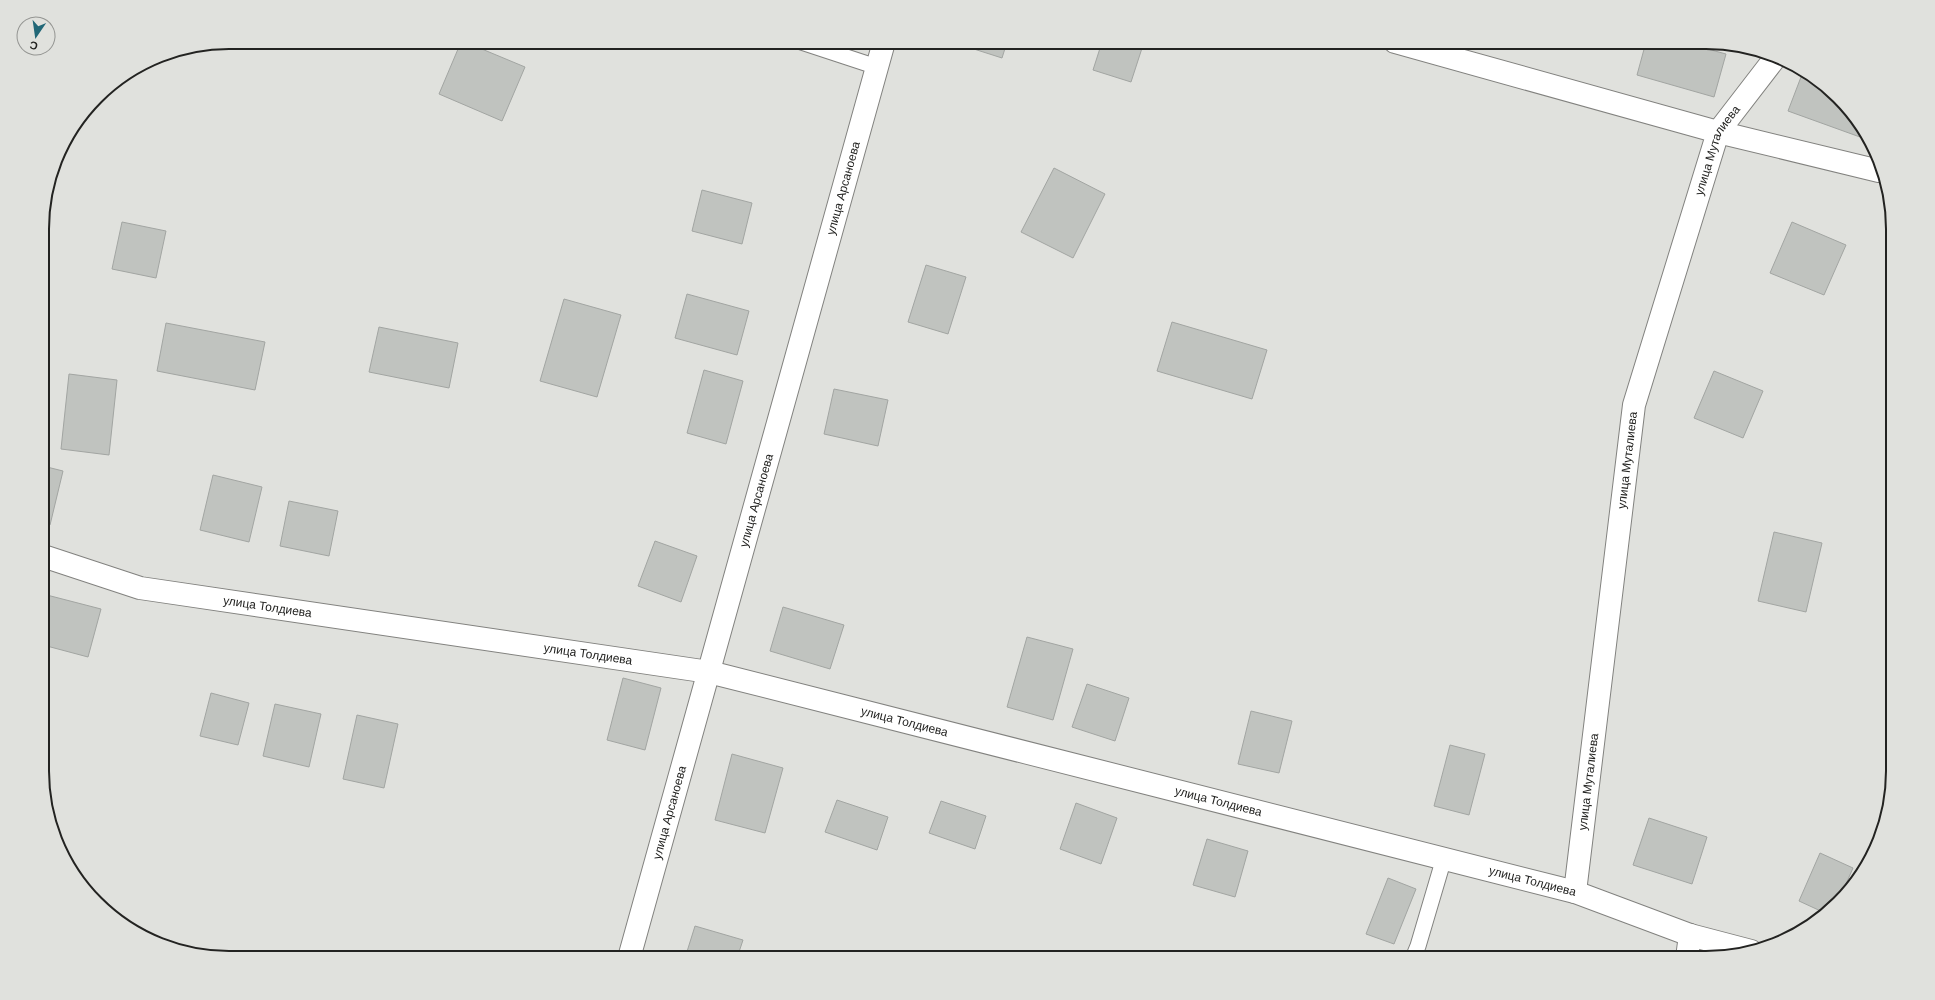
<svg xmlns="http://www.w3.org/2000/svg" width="1935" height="1000" viewBox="0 0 1935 1000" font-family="'DM Sans',sans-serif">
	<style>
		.building { fill: #c0c3bf; stroke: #a2a5a2 }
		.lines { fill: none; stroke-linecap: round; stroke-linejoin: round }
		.lane-casing { stroke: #82827f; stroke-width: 17 }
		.street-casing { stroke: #82827f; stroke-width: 24 }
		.lane { stroke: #fff; stroke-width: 15 }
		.street { stroke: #fff; stroke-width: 22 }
		.labels { text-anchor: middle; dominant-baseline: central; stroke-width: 3; stroke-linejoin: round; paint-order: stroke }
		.street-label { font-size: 12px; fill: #232321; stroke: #e0e1dd }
		.rim { fill: none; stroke: #232321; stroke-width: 2 }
	</style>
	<rect width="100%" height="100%" fill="#e0e1dd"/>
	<!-- building -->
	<g class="building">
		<polygon points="461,42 465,42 525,67 502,121 439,94"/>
		<polygon points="952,42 1007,42 1002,58"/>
		<polygon points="1102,42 1144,42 1131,82 1093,70"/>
		<polygon points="1646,42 1682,42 1726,54 1714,97 1637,75"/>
		<polygon points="1801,77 1829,88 1861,125 1863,129 1860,137 1788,111"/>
		<polygon points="1054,168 1105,194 1073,258 1021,232"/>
		<polygon points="702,190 752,203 742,244 692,231"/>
		<polygon points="122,222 166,231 156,278 112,269"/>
		<polygon points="1792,222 1846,245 1824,295 1770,273"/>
		<polygon points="926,265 966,277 948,334 908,322"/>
		<polygon points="687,294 749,311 737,355 675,338"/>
		<polygon points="564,299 621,315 597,397 540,381"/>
		<polygon points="1172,322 1267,350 1252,399 1157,371"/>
		<polygon points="166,323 265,342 255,390 157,371"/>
		<polygon points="379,327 458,343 449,388 369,372"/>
		<polygon points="704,370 743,381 726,444 687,433"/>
		<polygon points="1714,371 1763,391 1743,438 1694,418"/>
		<polygon points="69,374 117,380 109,455 61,449"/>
		<polygon points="834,389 888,400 878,446 824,434"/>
		<polygon points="43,466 63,471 50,525 43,523"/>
		<polygon points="213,475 262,487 249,542 200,530"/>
		<polygon points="289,501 338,511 329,556 280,546"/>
		<polygon points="1774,532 1822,543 1806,612 1758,601"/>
		<polygon points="655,541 697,556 681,602 638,586"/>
		<polygon points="43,594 101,609 88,657 43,645"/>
		<polygon points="783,607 844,625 830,669 770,651"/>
		<polygon points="1027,637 1073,649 1053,720 1007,707"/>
		<polygon points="623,678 661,688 645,750 607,740"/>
		<polygon points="1087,684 1129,698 1115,741 1072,727"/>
		<polygon points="211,693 249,703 238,745 200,736"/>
		<polygon points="275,704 321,714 309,767 263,756"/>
		<polygon points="1251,711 1292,721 1279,773 1238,764"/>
		<polygon points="357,715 398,724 384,788 343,779"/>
		<polygon points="1450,745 1485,754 1469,815 1434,806"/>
		<polygon points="732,754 783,768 765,833 715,820"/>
		<polygon points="837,800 888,817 877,850 825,832"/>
		<polygon points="941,801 986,816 975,849 929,833"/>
		<polygon points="1076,803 1117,818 1101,864 1060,849"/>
		<polygon points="1649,818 1707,837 1692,884 1633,865"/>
		<polygon points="1207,839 1248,851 1235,897 1193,885"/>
		<polygon points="1820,853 1853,868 1838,902 1825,913 1799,901"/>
		<polygon points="1388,878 1416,889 1394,944 1366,934"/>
		<polygon points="695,926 743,940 737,958 685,958"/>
	</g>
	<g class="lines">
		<!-- lane casing -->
		<g class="lane-casing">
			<g id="lane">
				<polyline points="801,42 877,67"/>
				<polyline points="1413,958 1418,946 1444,858"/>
			</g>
		</g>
		<!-- street casing -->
		<g class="street-casing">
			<g id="street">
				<polyline points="1395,42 1718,132 1879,171"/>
				<path id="s1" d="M43,556L140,588L709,672L1575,892L1690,935L1751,951"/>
				<path id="s2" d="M1575,892L1634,405L1718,132L1775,58"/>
				<path id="s3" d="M629,958L884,42"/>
				<polyline points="1687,958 1690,935"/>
			</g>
		</g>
		<!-- lane -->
		<use href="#lane" class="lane"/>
		<!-- street -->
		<use href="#street" class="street"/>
	</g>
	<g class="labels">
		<!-- street labels -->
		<g class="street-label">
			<text stroke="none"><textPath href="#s2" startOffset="759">улица Муталиева</textPath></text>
			<text stroke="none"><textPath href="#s3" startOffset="799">улица Арсаноева</textPath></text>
			<text stroke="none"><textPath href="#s2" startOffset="435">улица Муталиева</textPath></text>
			<text stroke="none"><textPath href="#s3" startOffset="475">улица Арсаноева</textPath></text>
			<text stroke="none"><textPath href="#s1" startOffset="231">улица Толдиева</textPath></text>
			<text stroke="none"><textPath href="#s1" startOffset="555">улица Толдиева</textPath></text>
			<text stroke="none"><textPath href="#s1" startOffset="879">улица Толдиева</textPath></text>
			<text stroke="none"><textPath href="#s2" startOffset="111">улица Муталиева</textPath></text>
			<text stroke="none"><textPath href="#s1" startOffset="1203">улица Толдиева</textPath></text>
			<text stroke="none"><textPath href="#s3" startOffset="151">улица Арсаноева</textPath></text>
			<text stroke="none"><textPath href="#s1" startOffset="1527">улица Толдиева</textPath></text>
		</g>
	</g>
	<!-- crop -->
	<path d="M0 0H1935V1000H0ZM229 49H1706A180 180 0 0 1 1886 229V771A180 180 0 0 1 1706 951H229A180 180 0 0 1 49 771V229A180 180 0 0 1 229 49Z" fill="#e0e1dd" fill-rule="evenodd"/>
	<path class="rim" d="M229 49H1706A180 180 0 0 1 1886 229V771A180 180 0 0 1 1706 951H229A180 180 0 0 1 49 771V229A180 180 0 0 1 229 49Z"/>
	<!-- north arrow -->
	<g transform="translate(36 36) rotate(193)"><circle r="19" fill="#e0e1dd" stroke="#949592"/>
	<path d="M0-3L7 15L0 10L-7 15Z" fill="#216777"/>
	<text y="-6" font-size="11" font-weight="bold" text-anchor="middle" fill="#232321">С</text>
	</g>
</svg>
